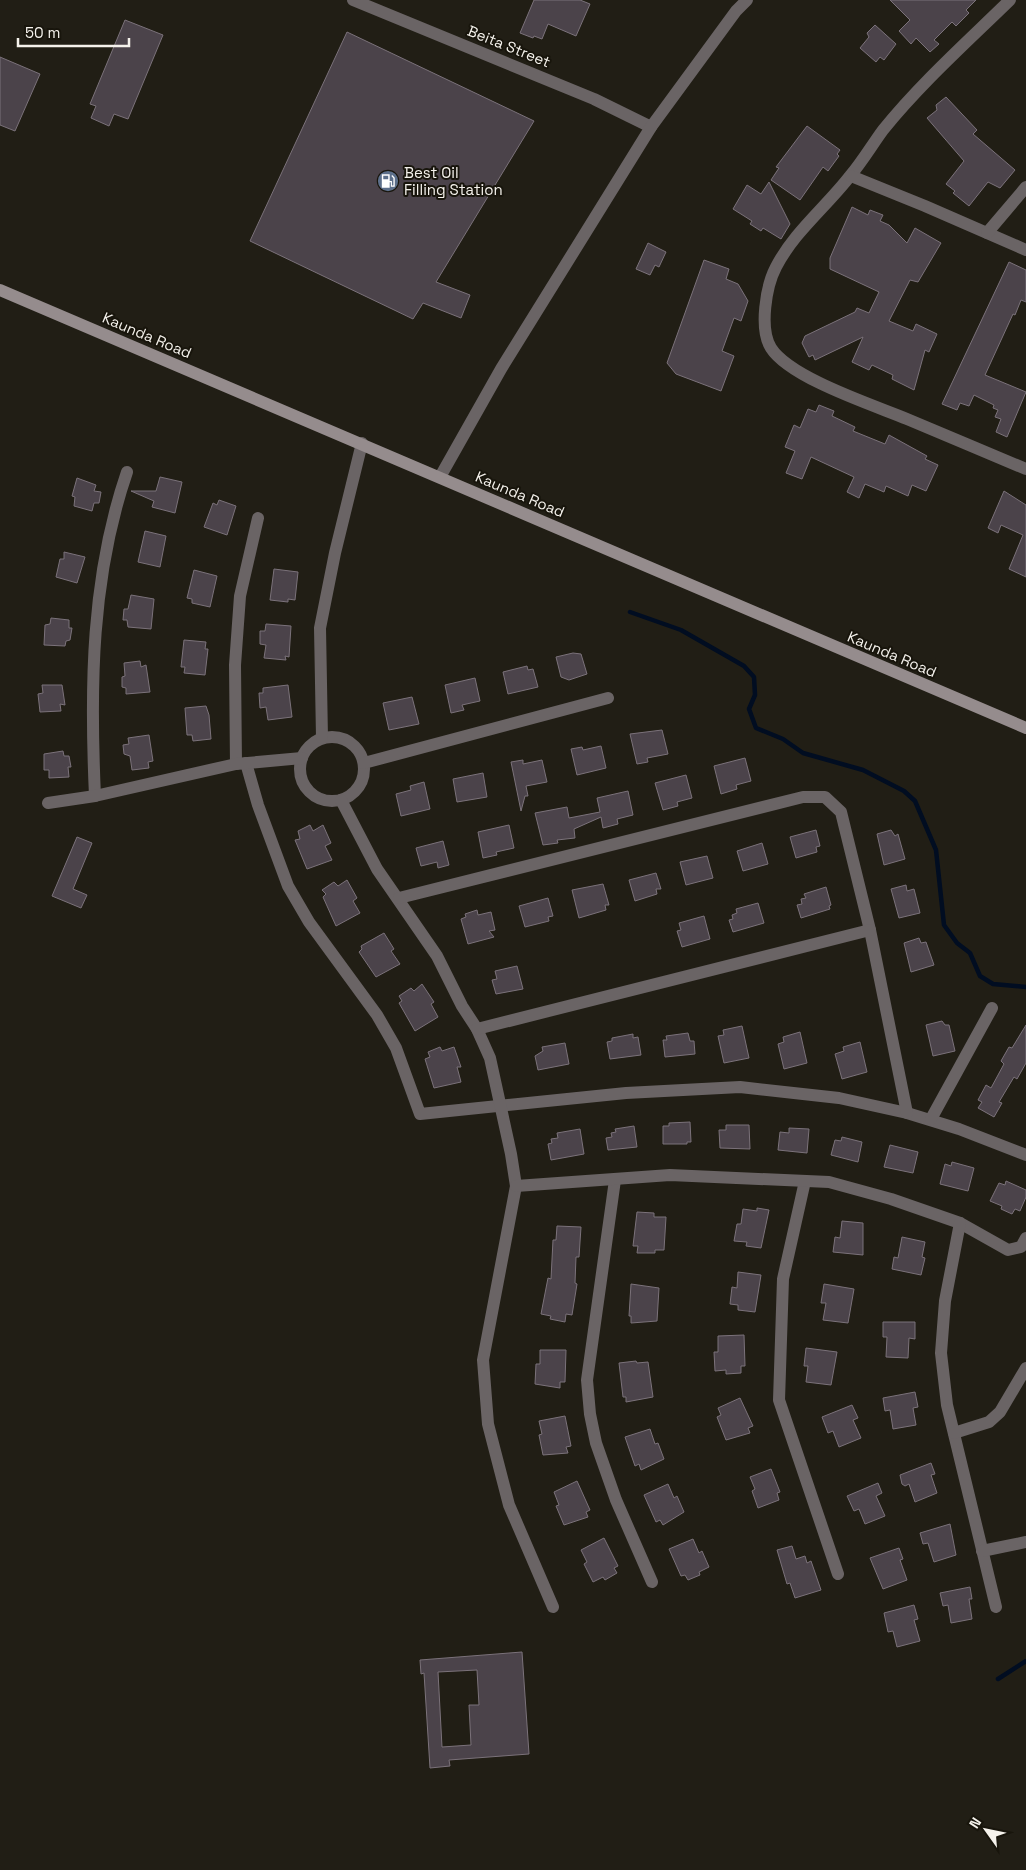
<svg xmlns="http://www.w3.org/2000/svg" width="1026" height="1870" viewBox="0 0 1026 1870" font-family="'Space Grotesk',sans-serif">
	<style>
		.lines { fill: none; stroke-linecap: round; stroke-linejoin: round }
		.stream { stroke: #010d21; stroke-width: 4.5 }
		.building { fill: #4b434a; stroke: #7b727a; fill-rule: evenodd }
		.street { stroke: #6a6465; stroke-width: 12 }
		.secondary { stroke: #958c8d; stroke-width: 12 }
		.labels { text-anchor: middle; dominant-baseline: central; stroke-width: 4; stroke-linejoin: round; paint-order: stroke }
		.street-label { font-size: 15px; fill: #f5f2ec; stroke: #18150c }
		.poi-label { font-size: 15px; fill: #f5f2ec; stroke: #18150c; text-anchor: start }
	</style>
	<rect width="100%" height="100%" fill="#211e15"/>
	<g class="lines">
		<!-- stream -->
		<g class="stream">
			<polyline points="630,612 681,630 744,666 754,677 755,695 749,709 756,728 783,739 803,753 863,770 904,791 915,801 936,850 944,925 957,943 970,953 980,976 993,984 1026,987"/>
			<polyline points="998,1679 1026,1661"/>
		</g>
	</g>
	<!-- building -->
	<g class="building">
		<polygon points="534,0 580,0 590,4 576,36 548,24 542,39 534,36 533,38 520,33"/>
		<polygon points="890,0 976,0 966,10 969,13 956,26 952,22 934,40 939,44 930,52 916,38 911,44 899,31 910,20"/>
		<polygon points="125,20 163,35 128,119 114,114 109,126 91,118 96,106 90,104"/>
		<polygon points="875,25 896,44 884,60 880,57 876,62 860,48 869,37 867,33"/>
		<polygon points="347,32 534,121 436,282 470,295 461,318 423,303 413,319 250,241"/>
		<polygon points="0,57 40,74 15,131 0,125"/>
		<polygon points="946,97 977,130 973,134 1015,170 1000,188 988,182 969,206 953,193 955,191 946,184 964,161 927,118 937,110 936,105"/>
		<polygon points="807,126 840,150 837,154 839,156 828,171 823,167 800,200 771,180 779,168 776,167"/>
		<polygon points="769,182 790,224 781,239 763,228 761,231 750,224 752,221 733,209 747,185 761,194"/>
		<polygon points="852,207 868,215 870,210 883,215 880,221 889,225 907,243 915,228 941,243 918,282 910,280 889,321 913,331 916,324 937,334 929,352 925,350 914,390 892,379 893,375 872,365 869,370 852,362 863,337 815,360 813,355 809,357 802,343 805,336 855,312 857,308 869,313 879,292 830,269 830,258"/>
		<polygon points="648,243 666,252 659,267 655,265 650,275 636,269"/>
		<polygon points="704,260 729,269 726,279 738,284 748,301 741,321 734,318 722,351 734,356 721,391 676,374 667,363"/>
		<polygon points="1009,262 1026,270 1026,302 1021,300 1015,315 1013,314 985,375 1026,392 1007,437 996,432 1001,419 995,417 998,410 993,408 994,405 974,395 969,406 960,403 957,410 942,404"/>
		<polygon points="819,405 834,411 832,416 855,427 853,431 885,444 889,435 927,456 925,459 938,465 926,491 912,485 908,496 886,486 884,492 865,484 859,498 847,492 854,477 811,457 802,479 786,473 795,451 785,447 794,425 800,428 808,409 816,412"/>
		<polygon points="160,477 182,482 175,513 152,507 154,501 131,491 156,491"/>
		<polygon points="77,478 96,485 94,491 101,492 99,503 94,503 92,511 74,506 75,497 72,496"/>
		<polygon points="1004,491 1026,505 1026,577 1009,569 1023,535 1001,525 998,533 988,528"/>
		<polygon points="219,500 236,506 227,535 204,527 213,503 217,505"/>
		<polygon points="145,531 166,536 160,567 138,562"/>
		<polygon points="64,552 85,557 77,583 56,577 60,559 64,559"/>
		<polygon points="274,569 298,572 295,600 288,599 288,602 270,600"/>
		<polygon points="194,570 217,576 210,607 192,603 192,599 187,598"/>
		<polygon points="131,595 154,599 151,629 128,627 127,620 123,620 124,609 128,609"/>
		<polygon points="51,618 69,620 69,628 72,628 70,640 66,641 65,646 44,645 45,625 50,624"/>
		<polygon points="266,624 291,626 289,657 285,656 286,660 264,658 266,645 260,644 260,631 265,631"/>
		<polygon points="184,640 206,642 205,649 208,649 205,675 184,673 185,667 181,667"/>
		<polygon points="573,653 581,654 587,674 569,680 561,677 556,657"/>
		<polygon points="140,661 141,667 146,665 150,692 126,694 126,688 122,687 122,677 125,676 124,663"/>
		<polygon points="527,666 528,670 533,669 538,687 508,694 503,672"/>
		<polygon points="475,678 480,701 462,705 464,710 451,713 445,685"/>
		<polygon points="42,685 62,685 65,705 60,704 61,711 40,712 38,694 43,693"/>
		<polygon points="288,685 292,717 268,720 266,707 260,708 259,693 263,693 263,688"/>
		<polygon points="412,697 419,724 389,730 383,703"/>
		<polygon points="206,706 209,715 211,739 193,741 192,735 187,735 185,708"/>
		<polygon points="662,730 668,754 647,758 648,762 637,764 630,734"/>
		<polygon points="149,735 153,761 148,762 149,768 132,770 130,756 124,754 123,745 129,744 128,738"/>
		<polygon points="601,746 606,768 577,775 571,749 582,747 583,750"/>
		<polygon points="63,751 64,756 69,756 71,767 68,767 69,777 49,778 49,770 44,770 44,754"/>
		<polygon points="745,758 751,781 736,785 737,789 721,794 714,766"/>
		<polygon points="523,760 523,764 542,760 547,782 526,786 528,796 525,796 521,811 511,762"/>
		<polygon points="483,773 487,797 457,802 453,779"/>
		<polygon points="686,775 692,798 677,802 678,806 663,810 655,783"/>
		<polygon points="424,782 430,809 401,816 396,794 411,790 410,786"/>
		<polygon points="628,791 633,815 617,819 618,824 603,828 601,817 574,829 575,838 557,840 558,843 543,845 535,813 567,807 569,818 600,812 597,798"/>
		<polygon points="310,825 313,831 323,825 331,843 325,846 332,860 307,869 295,840 300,839 298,831"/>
		<polygon points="509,825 514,848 496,852 497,855 483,858 478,832"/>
		<polygon points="816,830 820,846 816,847 817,852 796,858 790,837"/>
		<polygon points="891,830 895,836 898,834 905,859 884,865 877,834"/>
		<polygon points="77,837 92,843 73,889 87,895 81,908 52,896"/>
		<polygon points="443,841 449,865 438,868 437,862 421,866 416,848"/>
		<polygon points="762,843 768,864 743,871 737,851"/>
		<polygon points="707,856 713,878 686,885 680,862"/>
		<polygon points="656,873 661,889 656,889 657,894 635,901 629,880"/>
		<polygon points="347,880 357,898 353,901 360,913 336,926 323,897 326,894 322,890 334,882 338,886"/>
		<polygon points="603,884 609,905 605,905 606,910 579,918 572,890"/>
		<polygon points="906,885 907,891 914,889 920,913 899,918 891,889"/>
		<polygon points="826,887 831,905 829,906 830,909 801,918 797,905 802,904 801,899 806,898 804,894"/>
		<polygon points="548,898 553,916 548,917 549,921 525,927 519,906"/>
		<polygon points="758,903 764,923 733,932 729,920 733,919 732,915 737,913 736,909"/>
		<polygon points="477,910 478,915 491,912 495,930 489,931 494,937 468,944 461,919 466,917 465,914"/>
		<polygon points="704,916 710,939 682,947 677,931 681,930 679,923"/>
		<polygon points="384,933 394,949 391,951 400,964 376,977 359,952 362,949 361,946"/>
		<polygon points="919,938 921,943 926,942 934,965 911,972 904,943"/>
		<polygon points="517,966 523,989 496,994 492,980 497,979 495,971"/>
		<polygon points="422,984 434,1002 431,1004 438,1017 415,1031 399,1003 402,1001 399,996 411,988 414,991"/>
		<polygon points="942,1021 945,1025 949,1025 955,1051 933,1056 926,1025"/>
		<polygon points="1026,1025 1026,1063 1017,1079 1014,1077 999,1102 1002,1103 994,1117 978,1108 982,1102 978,1100 986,1085 991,1088 1004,1064 1001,1061 1009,1047 1012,1048"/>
		<polygon points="742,1026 749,1058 724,1063 718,1036 724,1035 723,1030"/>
		<polygon points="800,1032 807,1063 784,1069 778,1044 784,1042 783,1037"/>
		<polygon points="688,1033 690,1041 694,1041 695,1054 665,1057 663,1040 667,1040 666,1036"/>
		<polygon points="633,1034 633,1038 638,1037 641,1055 610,1059 607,1042 612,1041 612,1038"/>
		<polygon points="860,1042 867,1072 842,1079 835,1054 844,1051 843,1047"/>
		<polygon points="565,1043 569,1064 538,1070 535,1056 543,1051 542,1047"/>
		<polygon points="440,1047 442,1051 454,1047 461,1067 457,1067 461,1082 434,1088 425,1059 430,1057 428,1052"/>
		<polygon points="690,1122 691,1142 687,1142 687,1144 663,1144 663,1126 669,1126 669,1123"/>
		<polygon points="726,1125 749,1125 750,1149 720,1148 719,1130 726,1130"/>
		<polygon points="634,1126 637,1147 608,1150 606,1138 612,1137 611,1133 616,1132 615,1129"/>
		<polygon points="789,1128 809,1129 807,1153 778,1150 780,1132 789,1133"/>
		<polygon points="580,1129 584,1154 551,1160 548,1144 552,1143 551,1139 558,1138 557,1133"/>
		<polygon points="842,1137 862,1142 858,1162 831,1155 835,1140 841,1141"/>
		<polygon points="890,1145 918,1152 913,1173 884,1167"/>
		<polygon points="952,1162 974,1168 968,1191 940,1184 945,1164 951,1166"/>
		<polygon points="1006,1181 1026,1190 1026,1197 1020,1211 1015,1209 1012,1214 1001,1209 1002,1206 990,1201 999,1183 1005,1185"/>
		<polygon points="757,1208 769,1210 761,1248 746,1246 747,1242 734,1241 737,1224 741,1224 743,1209 757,1211"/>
		<polygon points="637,1212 654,1213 654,1217 666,1217 664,1250 655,1250 655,1253 637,1253 638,1246 633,1246"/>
		<polygon points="842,1221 863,1223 863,1255 833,1252 835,1237 840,1238"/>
		<polygon points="557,1226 581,1227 579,1257 576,1257 575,1283 577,1284 572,1315 566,1314 565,1322 550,1319 551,1316 541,1314 548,1278 551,1279 553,1240 556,1240"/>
		<polygon points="902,1237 925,1242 922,1257 925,1258 921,1275 892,1269 894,1257 898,1258"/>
		<polygon points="738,1272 761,1275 755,1312 738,1310 738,1305 730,1304 732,1287 737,1288"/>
		<polygon points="631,1284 659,1288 657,1321 631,1323 631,1316 629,1316"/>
		<polygon points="824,1284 854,1289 848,1323 823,1320 826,1303 821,1303"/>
		<polygon points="883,1322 915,1322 915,1339 909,1338 908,1358 886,1357 887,1337 883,1337"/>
		<polygon points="744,1335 745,1366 741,1366 741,1373 726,1374 726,1370 715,1371 714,1352 718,1352 718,1336"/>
		<polygon points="806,1348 837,1352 831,1385 806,1382 808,1366 804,1366"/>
		<polygon points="540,1350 566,1350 565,1382 560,1382 560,1388 535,1384 536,1364 540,1364"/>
		<polygon points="636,1361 637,1363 648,1362 653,1397 626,1402 626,1397 623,1397 619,1363"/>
		<polygon points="915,1392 918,1407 913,1408 916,1425 893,1429 890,1410 885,1411 883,1398"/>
		<polygon points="740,1398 753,1426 748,1428 750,1433 726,1440 717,1417 721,1415 718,1408"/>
		<polygon points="852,1405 858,1418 853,1420 861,1438 839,1447 833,1431 828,1433 822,1417"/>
		<polygon points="565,1416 571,1446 566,1447 568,1453 543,1455 539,1435 542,1434 539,1421"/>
		<polygon points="650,1429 655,1444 658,1443 664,1459 641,1470 639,1464 635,1466 625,1437"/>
		<polygon points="931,1463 935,1474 931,1475 937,1493 915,1502 909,1484 905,1486 902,1484 900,1475"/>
		<polygon points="771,1469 780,1492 777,1493 779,1500 758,1508 752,1491 755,1489 750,1477"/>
		<polygon points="577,1481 590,1510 586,1512 588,1517 564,1525 556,1506 559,1505 554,1492"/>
		<polygon points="878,1483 882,1493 876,1496 885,1516 865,1524 859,1509 854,1511 847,1496"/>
		<polygon points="668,1484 674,1498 677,1496 684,1512 663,1525 660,1520 656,1522 644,1495"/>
		<polygon points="950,1524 956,1555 934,1562 928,1543 923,1544 920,1533"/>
		<polygon points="604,1538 618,1566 614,1568 617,1573 605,1580 603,1577 593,1582 584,1564 587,1562 581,1550"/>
		<polygon points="693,1539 699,1553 702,1551 709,1567 699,1572 700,1575 688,1580 685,1575 681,1576 669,1549"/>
		<polygon points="792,1546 796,1559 805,1556 807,1563 811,1561 821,1590 795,1598 790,1583 787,1584 777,1550"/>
		<polygon points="899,1548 903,1559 900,1560 907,1580 883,1589 870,1558"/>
		<polygon points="970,1587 972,1599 969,1599 972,1619 951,1623 948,1605 943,1606 940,1593"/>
		<polygon points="914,1605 918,1619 914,1620 920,1641 897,1647 893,1631 888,1632 884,1613"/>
		<path d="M522,1652L529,1754L449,1760L450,1766L430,1768L424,1673L421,1674L420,1660ZM477,1670L479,1705H469L471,1745L442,1747L438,1672Z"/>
	</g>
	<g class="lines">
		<!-- street -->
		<g class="street">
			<polyline points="353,0 594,99 651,127"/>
			<path d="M1010,0C967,42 921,83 883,130C872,145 862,162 850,176C826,207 794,232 776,267C766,286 759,329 771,348C790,378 873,405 907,419C947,436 986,452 1026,469"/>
			<polyline points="851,176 925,206 1026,250"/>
			<polyline points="987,233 1026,187"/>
			<polyline points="440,477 501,369 651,127 736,11 747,0"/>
			<circle cx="332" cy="769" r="32"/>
			<polyline points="322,738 320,628 335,553 362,443"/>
			<polyline points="246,763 258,805 288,886 309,922 377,1015 396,1048 420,1114 626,1093 740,1087 839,1098 907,1113 959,1129 1026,1155"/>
			<polyline points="364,763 608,698"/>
			<polyline points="236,764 235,665 240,596 258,518"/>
			<path d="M95,796C90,687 91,577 127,472"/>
			<polyline points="341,800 377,869 437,956 462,1006 477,1029 490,1058 511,1154 516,1186 483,1360 488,1424 509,1505 553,1607"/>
			<polyline points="48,803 95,796 236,764 302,758"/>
			<polyline points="399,898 803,797 825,797 841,812 870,930 907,1113"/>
			<polyline points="477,1029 870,930"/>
			<polyline points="931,1119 992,1008"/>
			<polyline points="615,1180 587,1380 590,1414 596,1443 616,1500 652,1582"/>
			<polyline points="805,1181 783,1279 779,1400 838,1574"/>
			<polyline points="516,1186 670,1175 829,1182 891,1199 960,1223 1008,1250 1021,1247 1026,1238"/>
			<polyline points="960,1223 945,1301 941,1353 947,1405 996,1607"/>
			<polyline points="954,1433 989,1422 1000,1412 1026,1368"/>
			<polyline points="982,1551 1026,1542"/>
		</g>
		<!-- secondary -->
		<polyline class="secondary" points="0,290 1026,728"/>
	</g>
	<!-- icons -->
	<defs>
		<g id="fuel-disc" transform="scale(1.125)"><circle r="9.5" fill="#5c6f8a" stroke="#18150c"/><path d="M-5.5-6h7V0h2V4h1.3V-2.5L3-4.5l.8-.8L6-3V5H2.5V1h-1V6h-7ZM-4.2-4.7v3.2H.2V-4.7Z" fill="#fff"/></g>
	</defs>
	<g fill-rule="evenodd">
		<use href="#fuel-disc" x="388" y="181"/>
	</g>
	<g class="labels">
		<!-- street labels -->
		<g class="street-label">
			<text transform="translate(509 46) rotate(22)">Beita Street</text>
			<text transform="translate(147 335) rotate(23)">Kaunda Road</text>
			<text transform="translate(520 494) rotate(23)">Kaunda Road</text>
			<text transform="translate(892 654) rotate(23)">Kaunda Road</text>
		</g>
		<!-- poi labels -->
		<g class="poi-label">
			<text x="404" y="172">Best Oil<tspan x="404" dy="17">Filling Station</tspan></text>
		</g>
	</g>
	<!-- north arrow -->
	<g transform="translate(986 1830) rotate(303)" stroke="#18150c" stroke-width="4" paint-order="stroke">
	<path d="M0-4L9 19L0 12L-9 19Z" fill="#f5f2ec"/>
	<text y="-8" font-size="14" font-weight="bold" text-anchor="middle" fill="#f5f2ec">N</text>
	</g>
	<!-- scale -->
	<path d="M18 38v8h111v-8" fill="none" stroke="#f5f2ec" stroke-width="2.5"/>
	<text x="25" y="38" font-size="15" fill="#f5f2ec" stroke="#18150c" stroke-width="4" paint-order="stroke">50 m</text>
</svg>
